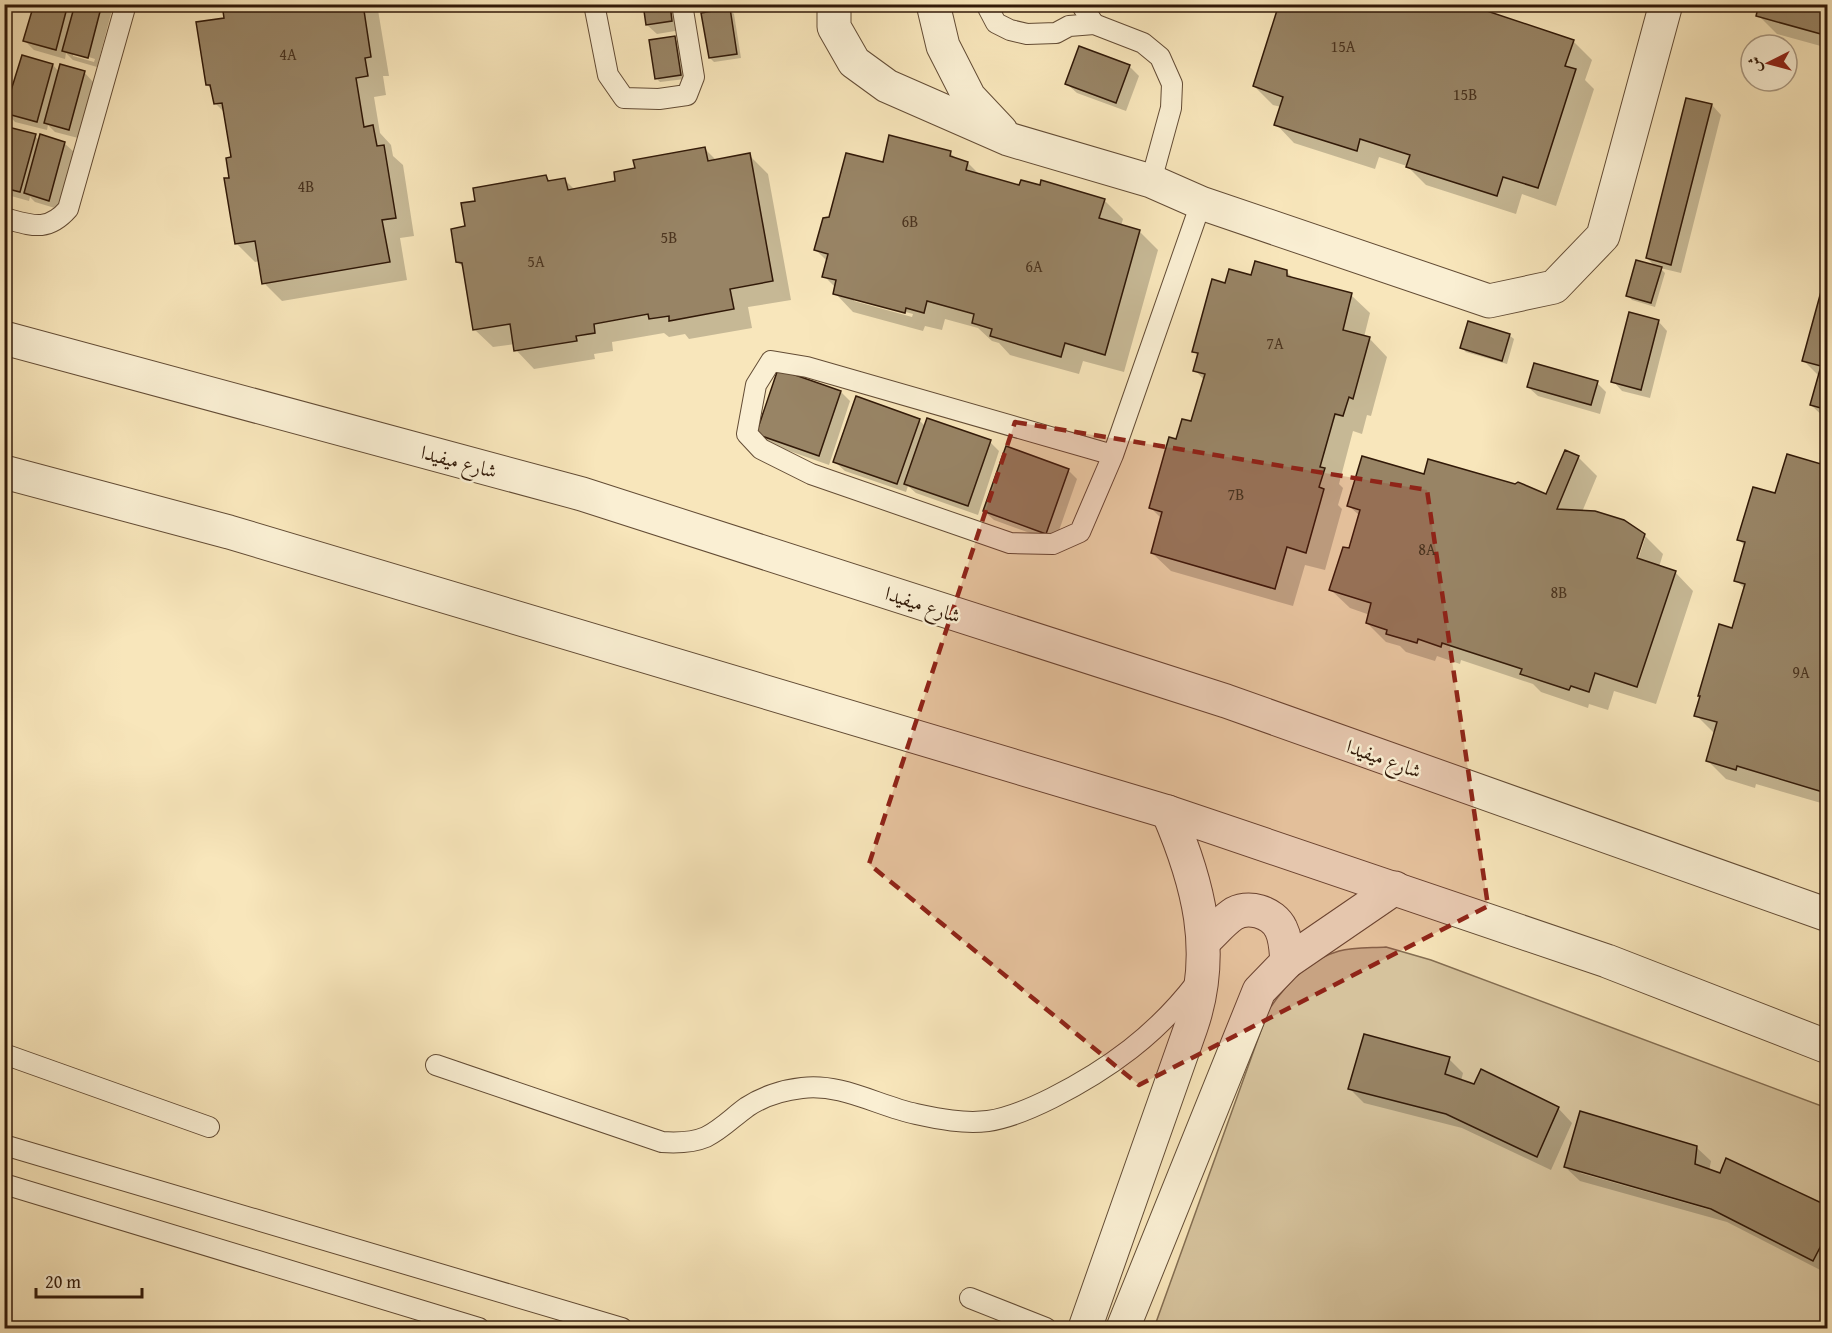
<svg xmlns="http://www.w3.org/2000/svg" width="1832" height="1333" viewBox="0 0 1832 1333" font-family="'Gentium Book Plus',Amiri,serif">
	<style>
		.green { fill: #d6c39d; stroke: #846e52; stroke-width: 1.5 }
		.shadow { fill: #0003; fill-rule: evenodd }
		.building { fill: #988465; stroke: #311908; stroke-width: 1.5 }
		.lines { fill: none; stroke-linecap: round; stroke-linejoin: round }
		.service-casing { stroke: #634c35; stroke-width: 22 }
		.minor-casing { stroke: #634c35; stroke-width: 35 }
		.tertiary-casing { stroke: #634c35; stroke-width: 35 }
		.service { stroke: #faefd3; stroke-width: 20 }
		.minor { stroke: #faefd3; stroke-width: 33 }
		.tertiary { stroke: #faefd3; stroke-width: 33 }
		.marked { fill: #8f2418; fill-opacity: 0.2; stroke: #8f2418; stroke-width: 4.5; stroke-dasharray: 12 8; stroke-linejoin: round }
		.labels { text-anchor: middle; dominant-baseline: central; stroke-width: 5; stroke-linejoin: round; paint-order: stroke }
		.number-label { font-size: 16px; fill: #4b341f }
		.street-label { font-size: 20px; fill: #311908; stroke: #faefd3 }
	</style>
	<rect width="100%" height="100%" fill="#f8e6bb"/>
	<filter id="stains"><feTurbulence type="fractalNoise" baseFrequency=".00333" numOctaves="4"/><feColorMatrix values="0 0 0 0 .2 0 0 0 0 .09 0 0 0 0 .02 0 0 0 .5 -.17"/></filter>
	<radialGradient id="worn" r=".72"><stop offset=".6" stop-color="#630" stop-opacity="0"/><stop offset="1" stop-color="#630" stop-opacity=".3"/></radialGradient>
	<!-- green -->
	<path class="green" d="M1386,947L1431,960L1827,1108V1328H1154L1268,1011C1285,985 1307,960 1339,951C1353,947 1371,948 1386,947Z"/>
	<!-- shadow -->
	<g class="shadow">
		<polygon points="4,4 12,4 4,32"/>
		<path d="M35,4H106L112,10L97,67L73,60L66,53L65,59L34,50L25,41ZM73,52L95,59L94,62L73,56Z"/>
		<polygon points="223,4 377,4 389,76 383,76 386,95 374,97 380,133 391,145 393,156 403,165 414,236 400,238 407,280 282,301 264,283 260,261 255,262 236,243 231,179 233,158 226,114 215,103 213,90 207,85 225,19"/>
		<polygon points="644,4 677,4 681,30 657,34 647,25"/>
		<polygon points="706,4 727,4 709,7"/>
		<polygon points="1828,4 1828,48 1777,34 1758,15"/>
		<polygon points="730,10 734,14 741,58 714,62 710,58"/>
		<polygon points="674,38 678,42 685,79 660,82 656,78"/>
		<polygon points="1573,41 1592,60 1585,80 1594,89 1556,206 1522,194 1516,214 1426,185 1407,166 1379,157 1375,169 1294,143 1276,124 1281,107 1273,105 1254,86"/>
		<polygon points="23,57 53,65 59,72 84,72 93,82 78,138 55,132 48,125 47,130 15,122 6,112"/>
		<polygon points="1129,66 1139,76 1126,111 1077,93 1067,84"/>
		<polygon points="1687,99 1712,105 1721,115 1681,273 1660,268 1665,273 1655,307 1632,300 1628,296 1657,268 1647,258"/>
		<polygon points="4,129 35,136 40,141 64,143 74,152 58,209 35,202 30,197 29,201 4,194"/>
		<polygon points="705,149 717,161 749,155 768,174 791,300 748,307 752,328 689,339 685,334 669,337 664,333 612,342 613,351 594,354 595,359 534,369 516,350 515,344 493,347 474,329 464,268 457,261 466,228 477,202 546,177 551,182 565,180 575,190 617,182 636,169"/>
		<path d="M950,153L958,160L968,163L980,175L1020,187L1104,200L1123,219L1121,226L1140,232L1158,250L1124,372L1083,361L1079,374L1010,355L999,343L992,341L978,328L945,319L942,330L925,326L923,331L853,312L835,293L836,288L824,276L828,262L816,250L830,219L884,164ZM854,298L913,314L912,317L854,301Z"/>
		<polygon points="1286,271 1294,279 1351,295 1370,313 1364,337 1369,338 1387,357 1371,416 1367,415 1362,434 1353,431 1339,484 1343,488 1338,505 1342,509 1325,570 1305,565 1293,606 1171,571 1152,553 1162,519 1150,507 1177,441 1192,423 1204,380 1195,370 1198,356 1194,351 1226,285 1252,277"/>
		<polygon points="1828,272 1828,421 1811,405 1819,376 1803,360"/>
		<polygon points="1658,321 1667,331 1650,398 1622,391 1613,381"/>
		<polygon points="1509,335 1514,339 1507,364 1466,352 1461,347"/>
		<polygon points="1597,383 1606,392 1600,414 1538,396 1528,387"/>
		<polygon points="841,392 850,401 829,465 767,443 758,434"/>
		<polygon points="919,420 926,427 990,442 999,451 978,515 916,493 908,486 906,492 845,471 835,462"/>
		<path d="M1578,457L1597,476L1582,512L1644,535L1663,554L1659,567L1675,572L1693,591L1656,704L1614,691L1608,710L1589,704L1588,708L1541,692L1533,684L1461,660L1460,664L1437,656L1435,661L1406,652L1400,646L1386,642L1367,623L1370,615L1350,608L1331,590L1350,550L1360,516L1349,506L1425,476L1547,496ZM1642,538H1645L1636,566L1633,565Z"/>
		<polygon points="1828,468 1828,805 1756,784 1755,788 1726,779 1707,760 1715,734 1696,715 1733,630 1745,589 1736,580 1745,546 1738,539 1776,495"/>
		<polygon points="1068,470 1077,479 1055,542 994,520 984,511"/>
		<polygon points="1449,1059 1463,1073 1461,1081 1558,1108 1572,1123 1551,1170 1462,1128 1364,1103 1350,1089"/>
		<path d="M1696,1147L1711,1161L1709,1171L1828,1208V1274L1727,1222L1580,1181L1565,1167ZM1580,1170L1719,1209L1718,1212L1580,1173Z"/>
	</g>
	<!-- building -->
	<g class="building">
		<polygon points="34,4 68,4 56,50 23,41"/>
		<polygon points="75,4 102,4 88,58 62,51"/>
		<polygon points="222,4 363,4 371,57 365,58 368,76 356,78 364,127 373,125 377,146 384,145 396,218 382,220 390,262 262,284 255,241 235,244 224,178 229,178 226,158 231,157 222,103 214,104 210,85 206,85 196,22 224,18"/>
		<polygon points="643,4 670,4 672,21 646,25"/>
		<polygon points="1279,4 1466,4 1574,40 1565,66 1576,69 1538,188 1503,177 1497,196 1406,167 1410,155 1360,139 1357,151 1274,125 1283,97 1253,86"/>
		<polygon points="1759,4 1828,4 1828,36 1756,16"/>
		<polygon points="730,8 737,54 709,58 701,13"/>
		<polygon points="675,36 681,75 655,79 649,40"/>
		<polygon points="1079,46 1130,65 1116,103 1065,84"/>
		<polygon points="22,55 53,64 37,122 4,113"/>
		<polygon points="60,64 85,71 69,130 44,123"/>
		<polygon points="1686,98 1712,104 1671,265 1646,258"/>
		<polygon points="4,126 36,134 20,192 4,188"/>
		<polygon points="40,134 65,142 49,201 24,193"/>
		<polygon points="889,135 951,151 950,156 968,162 966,170 1019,185 1021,180 1040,185 1041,180 1105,199 1099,218 1140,230 1105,355 1065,343 1061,357 990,336 992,329 972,323 974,314 927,301 924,313 906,308 905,313 833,294 836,280 822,277 828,254 814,250 823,218 829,217 846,153 883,162"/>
		<polygon points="705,147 708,161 750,153 773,281 730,289 734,309 669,321 669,316 649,319 648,314 594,324 595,333 576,336 577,341 514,351 510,324 473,330 462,263 456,262 451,229 465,226 461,203 475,201 473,188 546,175 548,181 565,178 568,190 615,181 614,172 635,168 633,160"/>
		<polygon points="1636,260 1662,267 1651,303 1626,296"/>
		<polygon points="1255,261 1287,270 1287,276 1352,293 1343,330 1370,337 1353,399 1349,397 1343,416 1335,414 1320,467 1325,468 1319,487 1324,489 1306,553 1287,547 1275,589 1151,553 1162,512 1149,508 1169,437 1176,439 1182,419 1191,421 1205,374 1193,371 1198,353 1192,352 1212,279 1225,283 1229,269 1251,275"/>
		<polygon points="1828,266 1828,410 1810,405 1821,366 1802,361"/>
		<polygon points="1629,312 1659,320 1641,390 1611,382"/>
		<polygon points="1468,321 1510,334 1502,361 1460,348"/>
		<polygon points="1534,363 1598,381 1591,405 1527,387"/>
		<polygon points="778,369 841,391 819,456 756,434"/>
		<polygon points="856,396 920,419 897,484 833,462"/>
		<polygon points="927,418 991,440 968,506 904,484"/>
		<polygon points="1006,446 1069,469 1046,534 983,511"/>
		<polygon points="1565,450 1579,456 1557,509 1595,511 1624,520 1645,534 1637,558 1676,571 1637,687 1595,673 1589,692 1571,686 1569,690 1520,674 1522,669 1442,643 1441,647 1418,639 1417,643 1386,634 1387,630 1366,623 1371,603 1329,590 1343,547 1349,548 1360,510 1347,506 1362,456 1424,474 1428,459 1515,484 1518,482 1546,494"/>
		<polygon points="1787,454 1828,466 1826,793 1737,766 1736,770 1706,761 1717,722 1694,716 1700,696 1698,696 1719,624 1732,628 1745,584 1734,581 1745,542 1737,540 1753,487 1775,493"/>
		<polygon points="1364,1034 1450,1057 1445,1074 1474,1084 1481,1069 1559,1107 1537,1157 1446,1114 1348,1089"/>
		<polygon points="1580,1111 1697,1146 1695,1164 1720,1173 1726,1158 1828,1206 1828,1232 1813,1261 1711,1209 1564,1167"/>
	</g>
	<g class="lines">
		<!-- service casing -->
		<g class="service-casing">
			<g id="service">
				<polyline points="594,4 608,75 624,98 659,99 687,95 694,77 682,4"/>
				<polyline points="986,4 996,23 1010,30 1027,34 1056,33 1069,26 1094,24 1143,43 1160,57 1172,84 1171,108 1151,181"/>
				<polyline points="1081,4 1094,24"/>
				<path d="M4,218C31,225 47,233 68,209L126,4"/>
				<polyline points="1113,455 807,367 771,361 756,385 747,434 761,449 811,474 1010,543 1053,544 1080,532 1113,455 1201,203"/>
				<polyline points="4,1054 209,1127"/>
				<path d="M436,1065L662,1142C677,1143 692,1143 706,1137C722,1129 733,1117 747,1107C762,1097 783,1090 802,1088C842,1083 878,1106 916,1114C939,1119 964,1124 988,1121C1010,1118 1032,1108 1052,1098C1109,1069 1156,1035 1196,983"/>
				<polyline points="4,1145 622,1328"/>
				<polyline points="4,1184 479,1328"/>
				<polyline points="970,1298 1046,1328"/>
			</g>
		</g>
		<!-- minor casing -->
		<g class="minor-casing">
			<g id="minor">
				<polyline points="834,4 834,27 854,62 887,86 1008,139 1151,181 1201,203 1489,301 1554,287 1603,236 1666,4"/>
				<polyline points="933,4 943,46 969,97 1001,131"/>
				<path d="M1204,941C1213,933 1222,922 1232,915C1247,904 1273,912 1281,929C1286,939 1286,951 1287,962"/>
				<path d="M1085,1328L1191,1027C1217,952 1198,882 1168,812"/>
				<polyline points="1123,1328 1259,991 1287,962 1395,888"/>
			</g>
		</g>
		<!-- tertiary casing -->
		<g class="tertiary-casing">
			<g id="tertiary">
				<polyline points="4,338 582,494 1226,701 1828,915"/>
				<polyline points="4,472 229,532 1168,812 1607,961 1828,1047"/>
			</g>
		</g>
		<!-- service -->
		<use href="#service" class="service"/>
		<!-- minor -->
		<use href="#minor" class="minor"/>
		<!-- tertiary -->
		<use href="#tertiary" class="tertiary"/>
	</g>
	<!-- marked area -->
	<path class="marked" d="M1015,422L1427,490L1488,906L1139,1085L869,864Z"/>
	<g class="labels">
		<!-- number labels -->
		<g class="number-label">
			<text x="1343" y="46">15A</text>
			<text x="288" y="54">4A</text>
			<text x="1465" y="94">15B</text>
			<text x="306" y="186">4B</text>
			<text x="910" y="221">6B</text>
			<text x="669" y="237">5B</text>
			<text x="536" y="261">5A</text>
			<text x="1034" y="266">6A</text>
			<text x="1275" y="343">7A</text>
			<text x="1236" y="494">7B</text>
			<text x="1427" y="549">8A</text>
			<text x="1559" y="592">8B</text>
			<text x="1801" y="672">9A</text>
		</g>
		<!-- street labels -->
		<g class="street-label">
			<text transform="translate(459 461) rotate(15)">شارع ميفيدا</text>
			<text transform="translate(923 604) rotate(18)">شارع ميفيدا</text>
			<text transform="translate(1384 758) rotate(20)">شارع ميفيدا</text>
		</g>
	</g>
	<!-- margin -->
	<rect width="1832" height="1333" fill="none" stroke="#f8e6bb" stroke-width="24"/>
	<rect x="6" y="6" width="1820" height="1321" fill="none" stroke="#311908" stroke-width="3"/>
	<rect x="12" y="12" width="1808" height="1309" fill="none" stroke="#311908" stroke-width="1.5"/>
	<!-- north arrow -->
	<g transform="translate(1769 63) rotate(264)"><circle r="28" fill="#faefd3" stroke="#aa9982" stroke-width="1.5"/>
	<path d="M0-4.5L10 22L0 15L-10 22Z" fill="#8f2418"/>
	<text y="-9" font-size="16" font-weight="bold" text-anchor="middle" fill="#311908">ش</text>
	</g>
	<!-- scale -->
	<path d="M36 1288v9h106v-9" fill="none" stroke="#311908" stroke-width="3"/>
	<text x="45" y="1288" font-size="18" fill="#311908" stroke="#faefd3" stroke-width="4.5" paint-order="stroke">20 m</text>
	<rect width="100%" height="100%" filter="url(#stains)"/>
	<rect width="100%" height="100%" fill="url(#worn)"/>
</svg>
